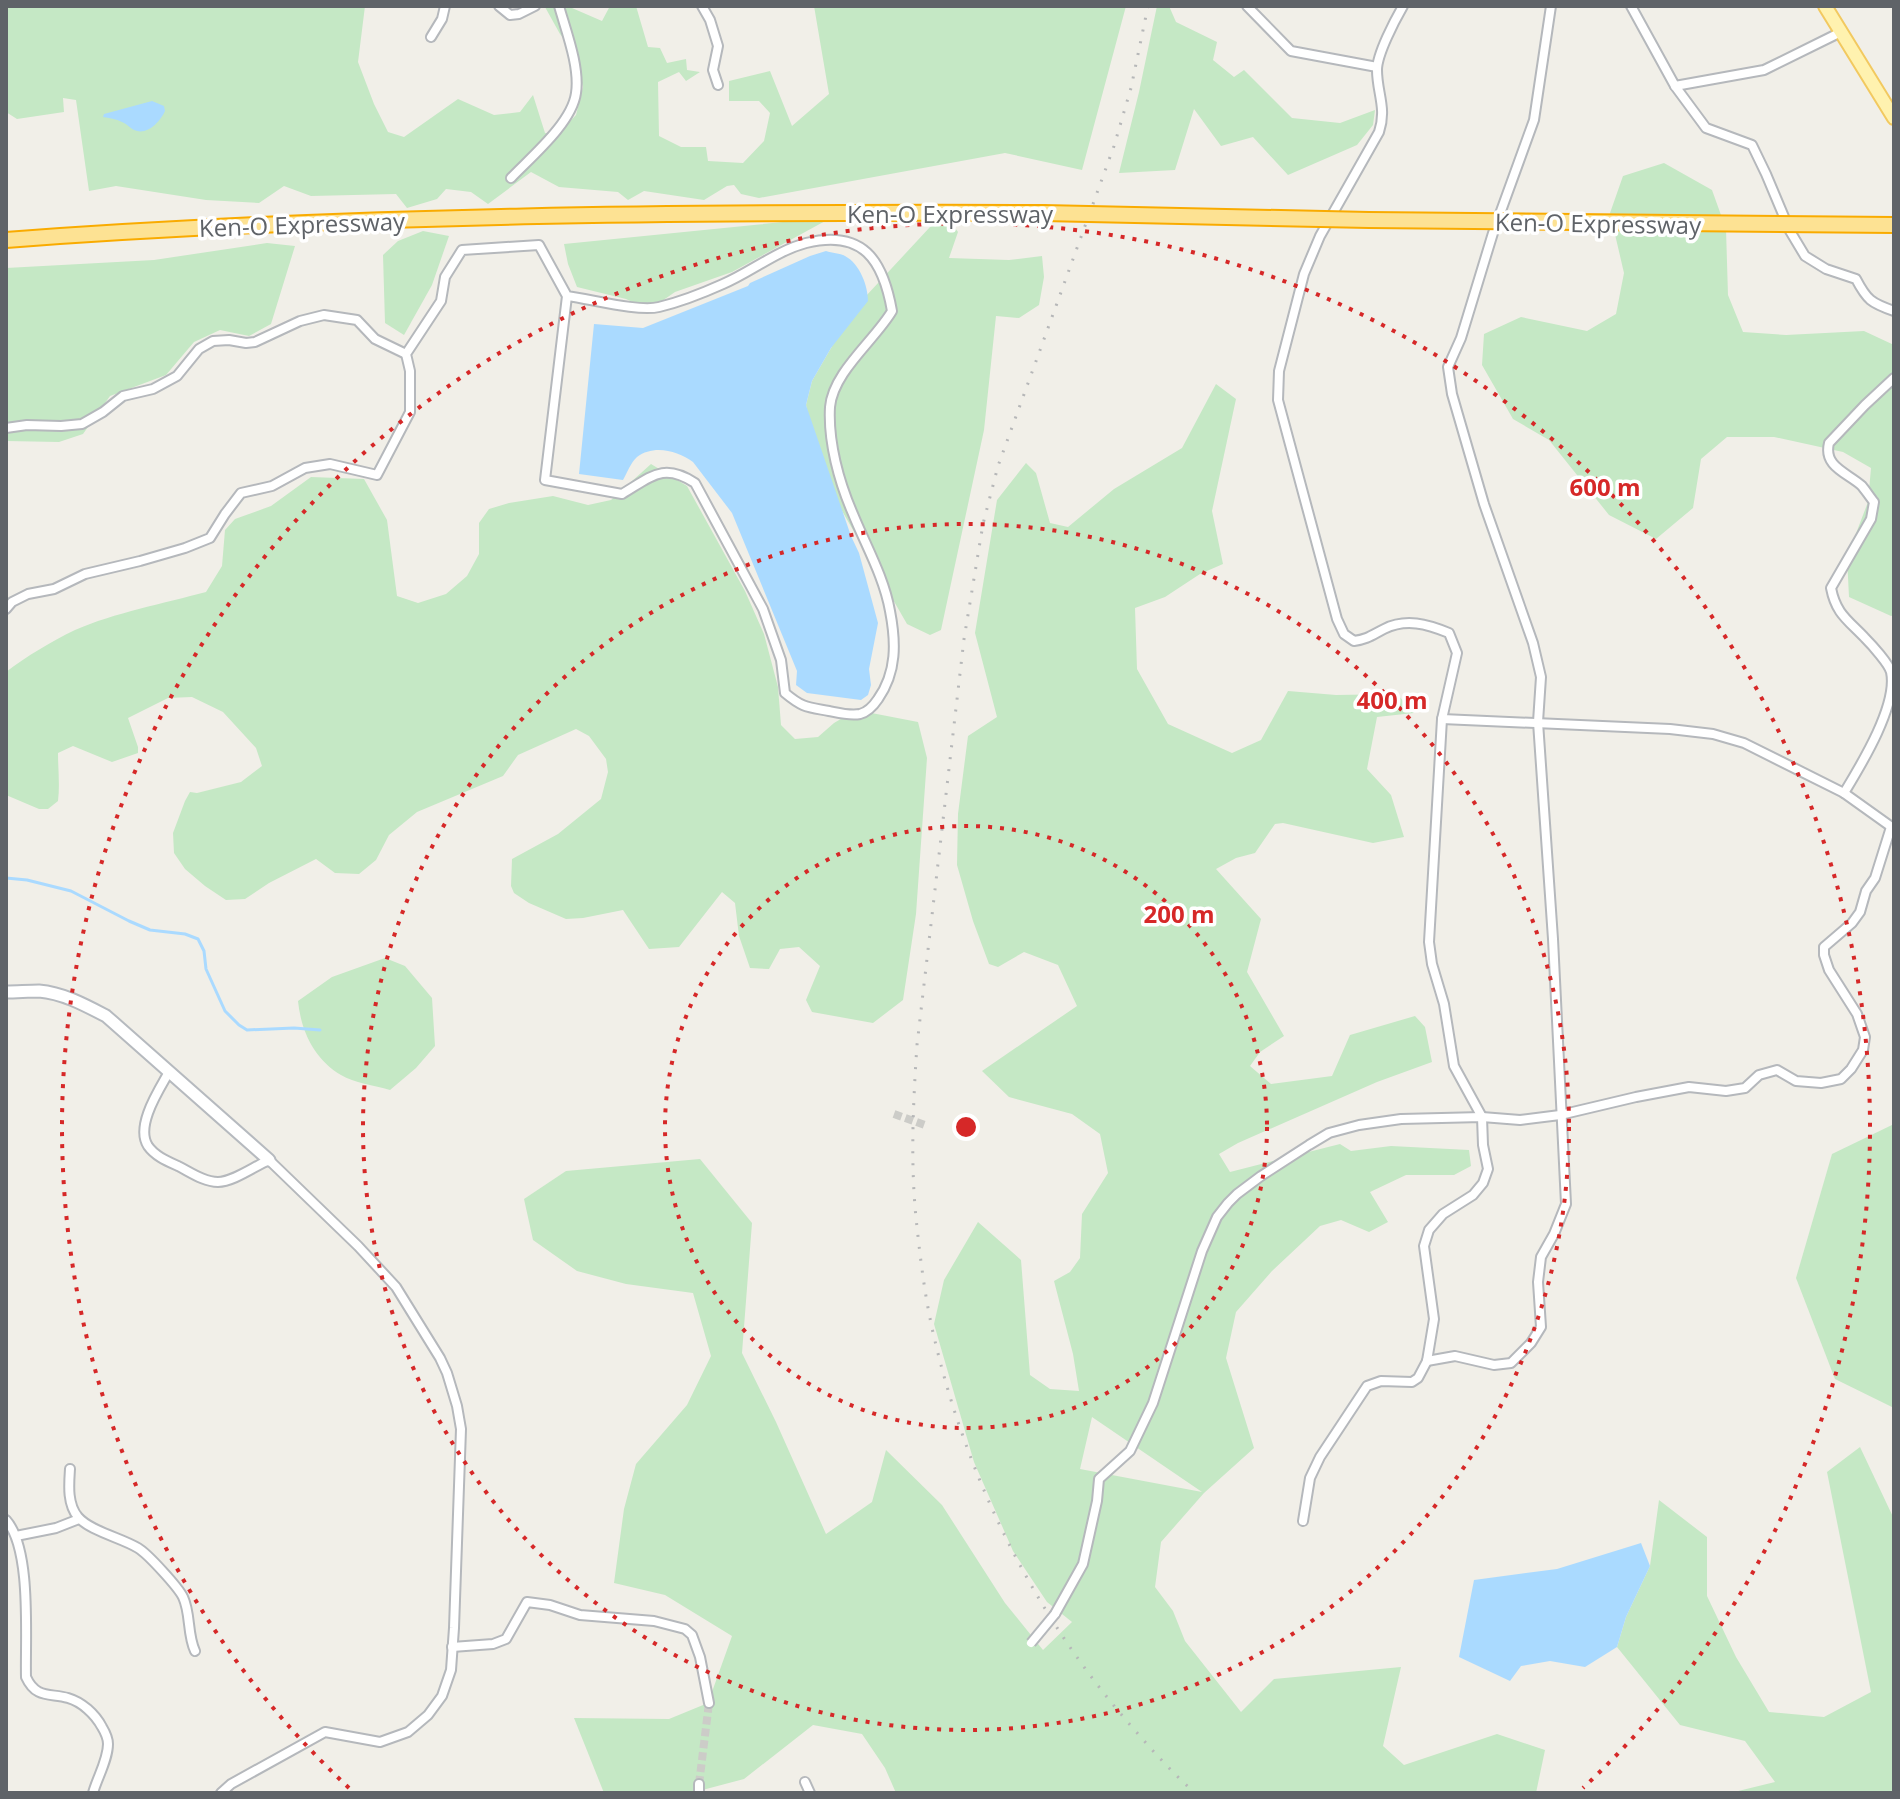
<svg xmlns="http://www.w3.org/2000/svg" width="1900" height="1799" viewBox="0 0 1900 1799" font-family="'Open Sans',sans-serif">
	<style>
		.green { fill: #c5e8c5; fill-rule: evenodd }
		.water { fill: #aadaff }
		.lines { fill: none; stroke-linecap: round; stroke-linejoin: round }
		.stream { stroke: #aadaff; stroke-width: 3 }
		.street-tunnel { stroke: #ccccc8; stroke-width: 8; stroke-dasharray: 8 4; stroke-linecap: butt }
		.street-casing { stroke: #b5b8bc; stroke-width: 12 }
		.secondary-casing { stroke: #b6babf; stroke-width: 15 }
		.primary-casing { stroke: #f2c960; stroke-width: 16 }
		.highway-casing { stroke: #f9ab00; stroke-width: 18 }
		.street { stroke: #fff; stroke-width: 8 }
		.secondary { stroke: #fff; stroke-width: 11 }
		.primary { stroke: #fff2af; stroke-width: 12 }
		.highway { stroke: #fde293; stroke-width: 14 }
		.rail { stroke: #b6b7b8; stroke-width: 3; stroke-dasharray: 2 10; stroke-linecap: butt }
		.street-bridge-casing { stroke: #b5b8bc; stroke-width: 12; stroke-linecap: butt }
		.highway-bridge-casing { stroke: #f9ab00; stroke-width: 18; stroke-linecap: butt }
		.street-bridge { stroke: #fff; stroke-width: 8 }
		.highway-bridge { stroke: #fde293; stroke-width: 14 }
		.ring { fill: none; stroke: #d62828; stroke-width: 4; stroke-dasharray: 4 8 }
		.labels { text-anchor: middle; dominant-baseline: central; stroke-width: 7; stroke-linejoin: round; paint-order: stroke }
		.street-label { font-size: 24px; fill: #5f6368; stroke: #fff }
		.centre { fill: #d62828; stroke: #fff; stroke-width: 4 }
		.ring-label { font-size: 24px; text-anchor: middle; font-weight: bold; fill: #d62828; stroke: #fff; stroke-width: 7; stroke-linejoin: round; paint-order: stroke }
	</style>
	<rect width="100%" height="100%" fill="#f1efe8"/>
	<!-- green -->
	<g class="green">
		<polygon points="6,6 365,6 358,62 374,104 388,132 404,137 458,99 494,115 520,112 533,95 545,133 557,135 576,115 583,87 575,53 560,34 545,7 572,6 572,8 602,21 610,6 636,6 648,47 660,48 667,63 686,59 687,70 700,72 686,81 679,72 658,82 659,136 681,147 706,147 708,161 743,163 764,141 770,113 759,101 729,101 729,81 770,71 792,126 829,94 814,6 1126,6 1082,170 1005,153 759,198 741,194 734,185 727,186 704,200 644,191 628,200 618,192 559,187 531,172 488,204 471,192 446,189 437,199 407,208 396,194 311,196 284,186 259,203 206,200 116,186 89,191 76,100 63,98 64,112 17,119 6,112"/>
		<polygon points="1157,6 1169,6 1176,22 1217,42 1213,60 1234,77 1244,70 1292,118 1340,123 1375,110 1373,125 1357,145 1288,175 1253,137 1221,146 1194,109 1175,170 1119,173 1139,92"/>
		<polygon points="1664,163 1712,190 1726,229 1728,295 1743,332 1786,335 1864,331 1894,345 1894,615 1891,616 1849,597 1847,557 1868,502 1871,468 1843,452 1774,437 1727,437 1701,459 1693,508 1656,539 1609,515 1549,440 1513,419 1482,365 1484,334 1521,317 1587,331 1616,314 1624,273 1610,213 1623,176"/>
		<polygon points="948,218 958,232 949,258 1009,260 1042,256 1044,277 1039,305 1019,318 996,316 984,430 941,630 930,635 907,624 822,476 806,405 812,381 853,310 930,227"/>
		<polygon points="827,220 732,272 675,292 649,310 626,299 577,287 568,264 564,244 793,221"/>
		<polygon points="423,231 449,236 432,285 404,335 385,323 383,255 398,241"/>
		<polygon points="267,243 295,246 271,324 249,336 220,330 194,342 166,375 110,396 83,434 59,442 6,441 6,268 154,260"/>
		<path d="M1216,384L1236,399L1212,511L1223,564L1200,574L1165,597L1135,608L1137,669L1168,724L1232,753L1261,740L1288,691L1336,695L1397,694L1414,713L1377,717L1367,769L1391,795L1404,837L1373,843L1283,823L1275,824L1255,853L1236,858L1216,869L1261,919L1247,972L1284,1036L1260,1052L1250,1066L1271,1084L1332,1076L1350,1035L1415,1016L1425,1027L1432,1062L1377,1082L1238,1143L1219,1154L1230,1172L1340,1144L1351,1151L1391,1146L1469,1150L1471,1166L1454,1175H1406L1370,1192L1388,1222L1369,1232L1341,1220L1320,1226L1272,1271L1236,1312L1226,1358L1254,1448L1204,1493L1161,1542L1155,1587L1173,1611L1185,1641L1241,1712L1274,1679L1401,1667L1383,1746L1404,1765L1497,1734L1545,1750L1536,1793H896L885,1768L862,1734L813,1725L744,1779L691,1793H604L574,1718L669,1719L708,1703L732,1636L665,1595L614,1583L624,1509L636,1464L687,1405L711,1356L693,1293L626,1284L577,1271L533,1240L524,1199L566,1171L700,1159L752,1223L742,1353L776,1422L826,1534L872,1502L886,1450L942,1505L1005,1603L1043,1650L1072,1622L1047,1602L1013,1551L974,1462L934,1324L944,1280L978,1222L1021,1260L1030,1375L1050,1389L1079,1391L1073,1354L1054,1281L1070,1272L1080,1258L1082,1214L1108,1173L1100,1134L1072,1114L1009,1097L982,1071L1077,1006L1058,965L1024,952L998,967L989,964L973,921L957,865L958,814L968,736L997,717L975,633L997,500L1026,463L1036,473L1050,523L1068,527L1114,489L1182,448ZM1092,1417L1202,1492L1080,1469Z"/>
		<path d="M651,464L687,486L745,591L764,634L778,687L781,725L795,739L818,737L834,723L856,710L918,722L927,758L916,914L903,1000L873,1023L812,1012L806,1000L820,966L799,947L780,949L769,969L750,968L739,936L735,903L722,892L679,947L649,949L623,910L583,918L566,919L529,903L514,893L511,886L512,859L558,834L601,799L608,772L606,759L589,736L576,729L518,755L503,776L417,812L389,835L376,860L359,874L335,873L316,859L269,883L245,899L226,900L205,886L185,869L174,853L173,833L185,801L190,792L197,793L241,782L262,766L256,748L223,712L192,697L168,698L128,718L138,747V753L112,762L73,746L58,753C58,769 60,785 58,801L48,809H39L6,795V672C27,656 52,641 75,630C114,613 165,603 206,592L222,566L225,530L235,519L271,506L311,477L364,479L387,520L397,596L418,603L446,594L467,576L479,554V523L489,509L509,503L553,496L588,505L611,500Z"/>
		<path d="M385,958L405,966L432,998L435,1046L416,1068L390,1090C374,1085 354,1083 341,1075C314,1059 301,1031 298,1001L332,977Z"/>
		<polygon points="1894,1124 1894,1408 1835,1379 1796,1278 1832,1154"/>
		<polygon points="1860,1447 1894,1519 1894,1793 1730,1793 1775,1782 1745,1741 1680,1725 1617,1647 1626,1617 1650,1566 1659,1500 1707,1537 1707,1596 1736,1657 1769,1712 1824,1717 1871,1692 1827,1472"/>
	</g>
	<!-- water -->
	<g class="water">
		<path d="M152,101L164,106L165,111C160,122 147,136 134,130C130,128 127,124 122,122C116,119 109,118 103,117L104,114Z"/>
		<path d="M826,251C832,253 840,253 845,256C860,264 868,286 868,301L831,348L812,381L806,405L851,536L859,553L878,623L869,669L871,685L868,695L861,700L807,693L796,685L797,671L732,513L693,462C678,451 654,444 637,457C631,462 627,473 623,480L579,474L594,324L643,328L748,286L750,283L810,256Z"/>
		<polygon points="1641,1543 1650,1566 1626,1617 1617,1647 1585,1667 1550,1661 1521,1666 1510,1681 1459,1657 1474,1580 1557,1569"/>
	</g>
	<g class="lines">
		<!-- stream -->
		<polyline class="stream" points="6,878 27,880 71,891 129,921 150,930 185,934 198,939 204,951 206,969 225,1011 239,1025 247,1030 294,1028 320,1030"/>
		<!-- street-tunnel -->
		<g class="street-tunnel">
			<polyline points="894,1114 925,1125"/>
			<polyline points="699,1784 709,1703"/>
		</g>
		<!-- street casing -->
		<g class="street-casing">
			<g id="street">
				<polyline points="499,6 510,15 519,14 535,6"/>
				<polyline points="702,6 710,20 718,46 713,70 718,85"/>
				<polyline points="1247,6 1291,51 1377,67"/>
				<path d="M1631,6L1675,86L1706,128L1752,145L1766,174L1790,231L1805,256L1826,269L1856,279C1867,300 1871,303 1894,311"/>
				<polyline points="431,37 442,19 445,6"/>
				<polyline points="1675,86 1764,70 1841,32"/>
				<path d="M511,178C531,157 572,123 576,93C580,67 566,31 559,6"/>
				<polyline points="6,428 27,425 61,426 82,424 103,412 123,396 153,389 177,376 199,349 213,341 229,340 246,343 255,342 300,321 324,315 357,320 375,339 406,354"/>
				<path d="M6,609L12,602L28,594L54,589L85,574L140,561L185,548L210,538L225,514L241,493L272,486L305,468L330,464L377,475L410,412V371L406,354L441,301L445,277L462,250L539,245L567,296L545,480L622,494C651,477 663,462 695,483L763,609L781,660L785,693C803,708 807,707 829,711C839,713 850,716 860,714C868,712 874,705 878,699C897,672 896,642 890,611C884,577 866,546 853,514C839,482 828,442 830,407C833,372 875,340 892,311C883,260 863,229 806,243C776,251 751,272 723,284C703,293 680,302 659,307C638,312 591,299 567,296"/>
				<polyline points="1442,719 1670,729 1713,734 1744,743 1844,793 1893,828"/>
				<path d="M1844,793C1861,765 1898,705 1891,672C1889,664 1872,645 1865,638C1848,620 1836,614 1831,588L1871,519L1874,502C1870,497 1866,491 1862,486C1848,473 1823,467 1829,443L1865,405L1894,378"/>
				<path d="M169,1072C159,1090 135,1126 148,1146C155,1156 167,1161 178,1166C190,1172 204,1182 218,1182C233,1182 255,1166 269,1160L358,1246L396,1287L440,1358L447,1373L457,1406L461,1429L454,1628L451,1670L442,1696L428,1715L408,1732L380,1742L325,1732L231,1784L221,1793"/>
				<polyline points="1427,1361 1455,1356 1494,1365 1511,1363 1531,1343 1541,1327 1538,1282 1541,1257 1554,1234 1566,1204 1553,939 1538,722 1541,677 1533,643 1484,504 1452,394 1448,367 1461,338 1493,233 1534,120 1551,6"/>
				<path d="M70,1469C69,1484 67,1504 78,1517C90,1531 122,1538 138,1548C148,1554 178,1587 183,1597C191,1614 187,1634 195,1651"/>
				<path d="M6,1520C32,1549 25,1638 26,1677C36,1699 50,1693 68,1698C82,1702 95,1714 102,1727C105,1732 108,1738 108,1744C108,1760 97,1778 93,1793"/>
				<path d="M1303,1521L1310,1478L1320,1457L1367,1386L1381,1381L1412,1382L1418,1378L1427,1361L1434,1319L1424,1246L1429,1230L1443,1214L1473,1195L1483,1183L1488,1169L1483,1145L1482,1117L1454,1066L1444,1004L1432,964L1429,942L1442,719L1457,653L1449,633C1427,624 1406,618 1384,629C1372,635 1368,639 1354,641L1344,634L1337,619L1278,400L1279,371L1304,274L1320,236L1379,132C1387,108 1377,93 1377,70C1377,54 1395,20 1403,6"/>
				<polyline points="16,1536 56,1528 79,1519"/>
				<polyline points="1055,1614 1083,1564 1097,1501 1099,1479 1130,1451 1153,1403 1202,1251 1217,1217 1228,1203 1237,1194 1261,1176 1309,1145 1329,1133 1359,1125 1401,1119 1482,1117 1520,1120 1560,1115 1636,1097 1689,1087 1726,1091 1745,1088 1759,1075 1777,1070 1796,1081 1821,1083 1841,1079 1851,1069 1863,1050 1865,1037 1857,1014 1829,970 1824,955 1824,947 1852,923 1860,912 1866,891 1875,878 1891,827"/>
				<polyline points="452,1647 493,1644 506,1639 527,1602 550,1605 580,1615 654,1621 685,1629 692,1635 700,1657 709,1703"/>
				<polyline points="805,1782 810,1793"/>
				<polyline points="699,1793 699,1784"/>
			</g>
		</g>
		<!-- secondary casing -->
		<g class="secondary-casing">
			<path id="secondary" d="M6,992C17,992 28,991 39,991C63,993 85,1005 106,1016L269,1160"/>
		</g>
		<!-- primary casing -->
		<g class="primary-casing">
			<polyline id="primary" points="1825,6 1894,118"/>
		</g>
		<!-- highway casing -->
		<g class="highway-casing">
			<path id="highway" d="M6,240C351,214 697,212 1043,213"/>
		</g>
		<!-- street -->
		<use href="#street" class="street"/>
		<!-- secondary -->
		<use href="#secondary" class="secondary"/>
		<!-- primary -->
		<use href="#primary" class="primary"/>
		<!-- highway -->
		<use href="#highway" class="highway"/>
		<!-- rail -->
		<path class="rail" d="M1148,6L1131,88L1114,146L998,466L983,524L964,639L917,1045C913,1105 910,1167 917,1227C921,1265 926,1304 935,1341C967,1477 1031,1607 1120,1713C1144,1741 1168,1769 1195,1793"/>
		<!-- street-bridge casing -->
		<g class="street-bridge-casing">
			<polyline id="street-bridge" points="1031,1643 1055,1614"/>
		</g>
		<!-- highway-bridge casing -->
		<g class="highway-bridge-casing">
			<polyline id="highway-bridge" points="1043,213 1369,220 1894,225"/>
		</g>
		<!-- street-bridge -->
		<use href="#street-bridge" class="street-bridge"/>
		<!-- highway-bridge -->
		<use href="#highway-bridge" class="highway-bridge"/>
	</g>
	<!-- distance rings -->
	<g class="ring">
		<circle cx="966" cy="1127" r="301"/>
		<circle cx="966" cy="1127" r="603"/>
		<path d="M349 1788A904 904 0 1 1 1583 1788"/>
	</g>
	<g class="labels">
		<!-- street labels -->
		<g class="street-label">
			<text x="950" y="213">Ken-O Expressway</text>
			<text transform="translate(1598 223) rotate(1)">Ken-O Expressway</text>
			<text transform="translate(302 224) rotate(-2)">Ken-O Expressway</text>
		</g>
	</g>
	<circle cx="966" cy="1127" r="12" class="centre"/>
	<g class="ring-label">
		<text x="1605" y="496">600 m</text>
		<text x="1392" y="709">400 m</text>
		<text x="1179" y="923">200 m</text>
	</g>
	<!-- border -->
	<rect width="1900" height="1799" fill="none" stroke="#5f6368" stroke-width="16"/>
</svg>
